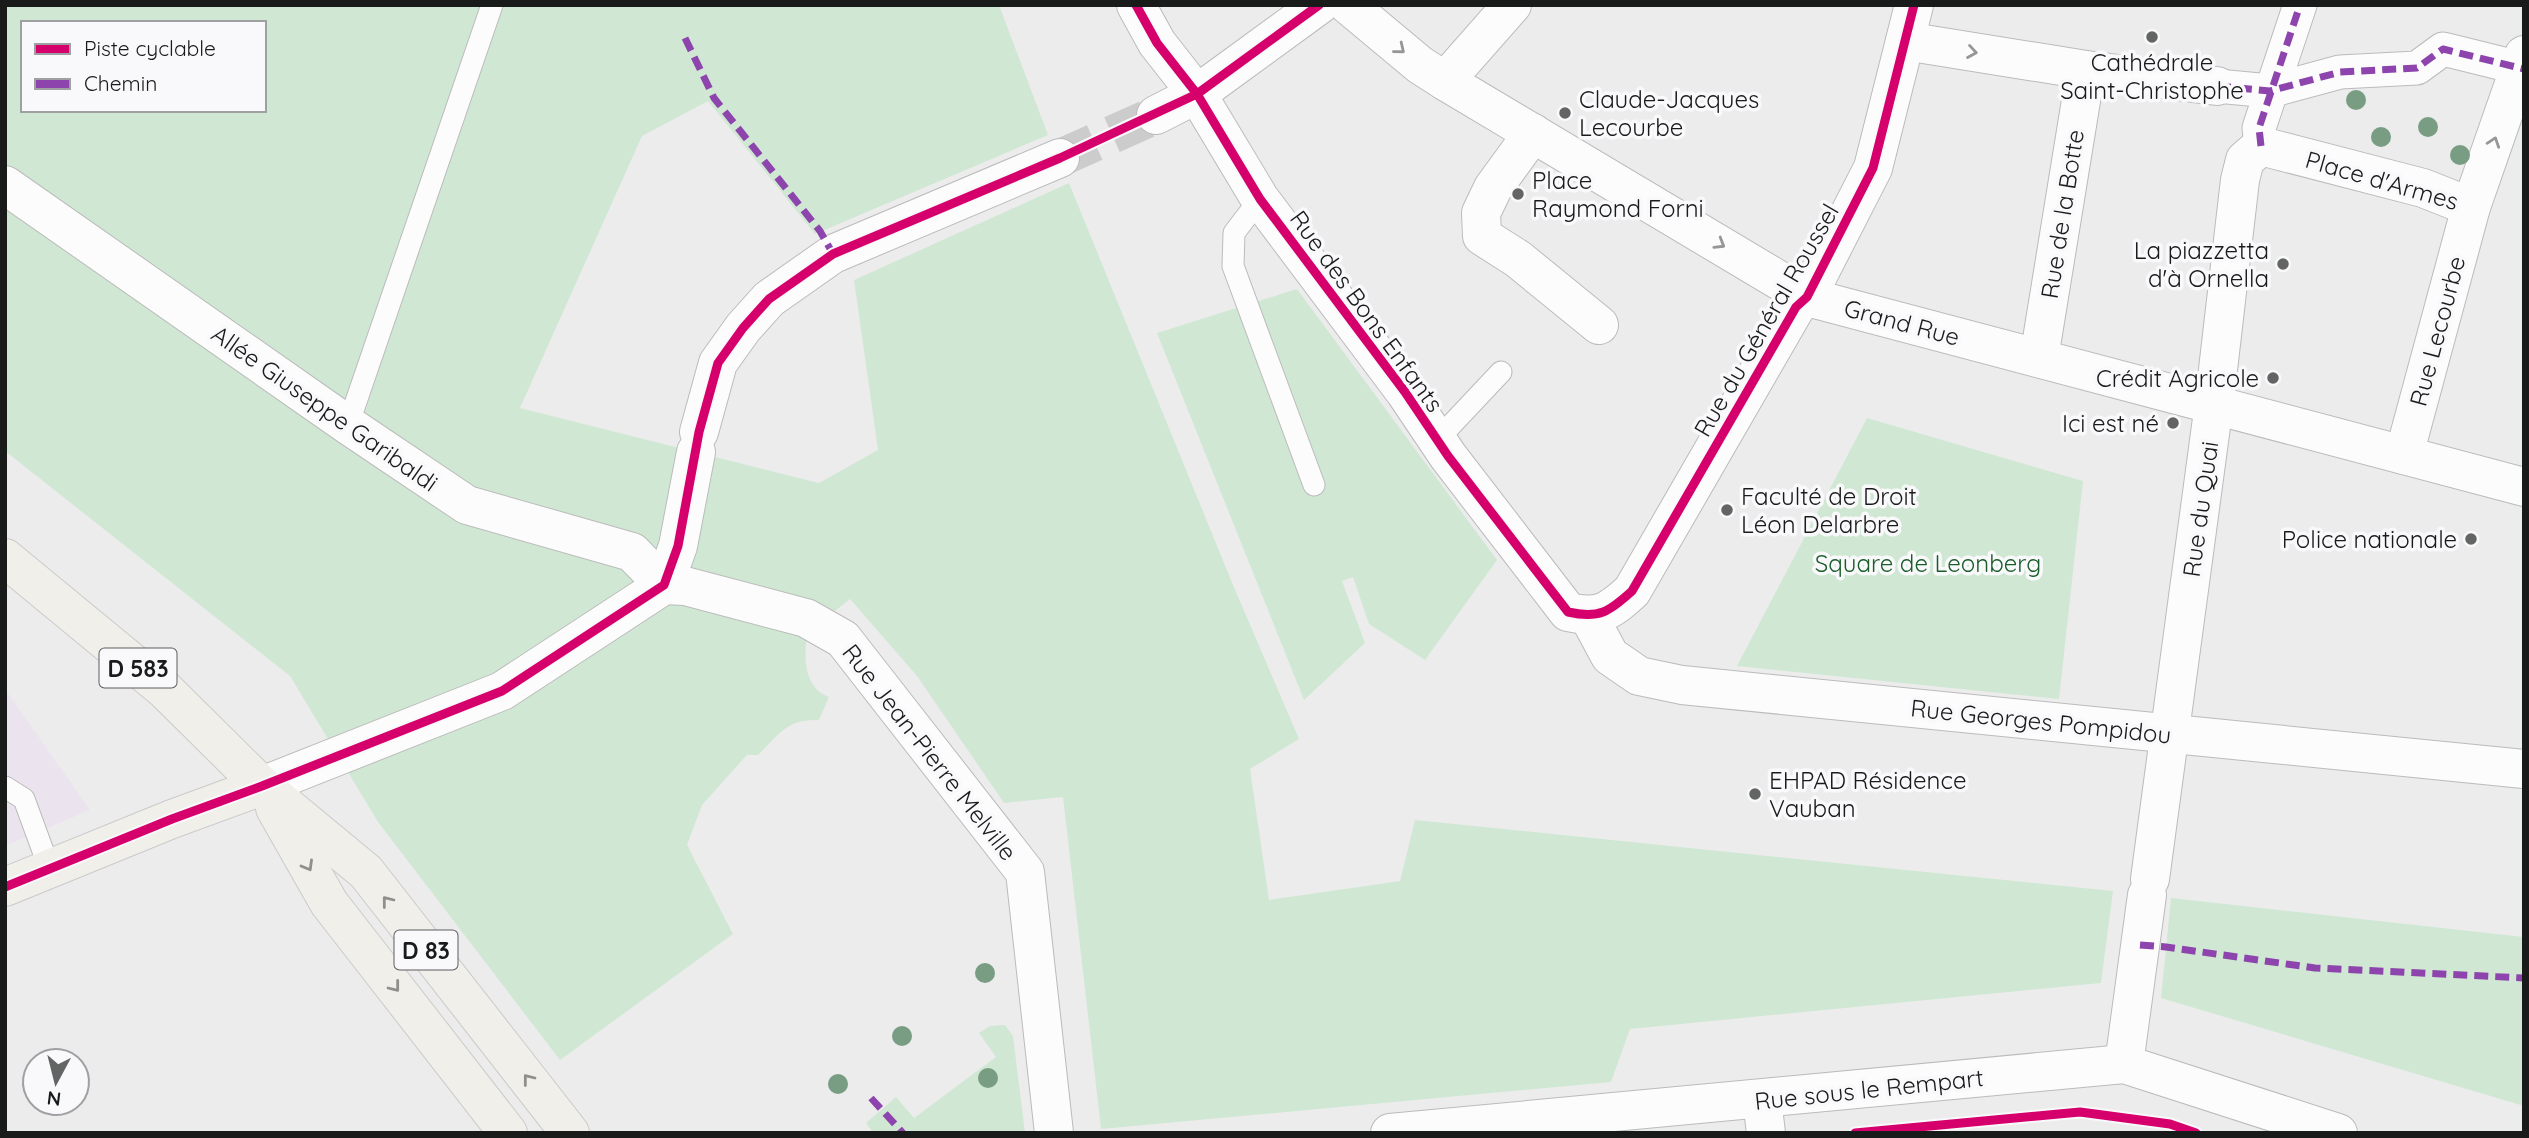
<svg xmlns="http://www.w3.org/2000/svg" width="2529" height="1138" viewBox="0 0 2529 1138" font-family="Quicksand,sans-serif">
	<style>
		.commercial { fill: #ebe4ef }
		.green { fill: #d0e8d3; fill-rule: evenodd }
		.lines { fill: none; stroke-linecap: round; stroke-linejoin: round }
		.minor-tunnel { stroke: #cccccd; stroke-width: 38; stroke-dasharray: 38 19; stroke-linecap: butt }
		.service-casing { stroke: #bbbbbc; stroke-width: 23 }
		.pedestrian-casing { stroke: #bbbbbc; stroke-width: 35 }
		.minor-casing { stroke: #bbbbbc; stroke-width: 40 }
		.primary-casing { stroke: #cacacb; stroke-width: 40 }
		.service { stroke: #fcfcfc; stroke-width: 21 }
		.pedestrian { stroke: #fcfcfc; stroke-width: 33 }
		.minor { stroke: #fcfcfc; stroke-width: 38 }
		.primary { stroke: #f1efea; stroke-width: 38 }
		.quiet { stroke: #8e44ad; stroke-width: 7; stroke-dasharray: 14 7; stroke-linecap: butt }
		.cycleway-casing { stroke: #f9f9fb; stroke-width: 13 }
		.cycleway { stroke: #d6006c; stroke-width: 9 }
		.tree { fill: #789d82 }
		.oneway { stroke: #969696 }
		.oneway2 { stroke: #908f8c }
		.poi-dot { fill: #636464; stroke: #f9f9fb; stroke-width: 2.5 }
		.labels { text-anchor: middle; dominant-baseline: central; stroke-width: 7; stroke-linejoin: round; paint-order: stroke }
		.shield { fill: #f9f9fb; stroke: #5c5d5e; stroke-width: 2 }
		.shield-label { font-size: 23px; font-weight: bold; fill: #191a1a }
		.poi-label { font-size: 24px; fill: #191a1a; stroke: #f9f9fb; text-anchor: start }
		.street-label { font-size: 24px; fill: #191a1a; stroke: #f9f9fb }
		.park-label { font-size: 24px; fill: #1a5d2a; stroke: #f9f9fb }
	</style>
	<rect width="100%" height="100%" fill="#ececed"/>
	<!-- commercial -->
	<polygon class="commercial" points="5,689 90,810 5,846"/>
	<!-- green -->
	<g class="green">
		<path d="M5,5H999L1048,135L815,234L708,101L642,136L520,408L819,483L878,450L854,280L1069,183L1233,585L1299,739L1250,769L1269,900L1400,881L1415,820L2113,891L2101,983L1630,1029L1611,1082L1101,1129L1063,797L1004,803L917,676L850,599L807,633C804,657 803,687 829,697L819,720C786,719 780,734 758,755H747L702,805L687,845L733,934L560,1060L378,822L290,676L5,451ZM23,23H264V110H23Z"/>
		<polygon points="1297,289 1497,560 1425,660 1369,624 1353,577 1342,581 1365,643 1304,700 1157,333"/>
		<polygon points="1867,418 2083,481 2059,699 1737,666"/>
		<polygon points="2171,898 2524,937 2524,1106 2161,998"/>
		<polygon points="1005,1025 1013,1036 1025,1133 873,1133 866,1123 896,1097 914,1118 996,1057 979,1033 990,1026"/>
	</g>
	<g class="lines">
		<!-- minor-tunnel -->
		<polyline class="minor-tunnel" points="1060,158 1156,115"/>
		<!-- service casing -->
		<g class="service-casing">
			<g id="service">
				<polyline points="1260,199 1234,233 1233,266 1314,485"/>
				<polyline points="348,425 492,5"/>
				<polyline points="1437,440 1501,372"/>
				<polyline points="5,787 24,799 50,870"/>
			</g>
		</g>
		<!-- pedestrian casing -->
		<g class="pedestrian-casing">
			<g id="pedestrian">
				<polyline points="2217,86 2270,91 2340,72 2417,68 2443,49 2524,69"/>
				<polyline points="2261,146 2259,128 2300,5"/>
			</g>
		</g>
		<!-- minor casing -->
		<g class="minor-casing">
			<g id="minor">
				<path d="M1136,5L1157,43L1197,94L1260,199L1405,392L1448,456L1568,612C1599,619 1609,612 1632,591L1796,307L1807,297L1873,168L1914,5"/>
				<polyline points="1348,5 1420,65 1445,81 1807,297 2524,487"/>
				<polyline points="1905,41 2086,70 2217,86"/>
				<polyline points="1445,81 1512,5"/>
				<polyline points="1156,115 1197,94 1319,5"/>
				<polyline points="1533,133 1493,188 1481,213 1482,236 1518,259 1599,325"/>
				<polyline points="5,185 348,425 467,505 632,552 664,585"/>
				<polyline points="2039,358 2086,70"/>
				<polyline points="699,432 718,363 743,328 769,299 833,254 1060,158"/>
				<polyline points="2404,455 2471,207 2524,55"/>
				<polyline points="664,585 685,586 806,618 843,639 1025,872 1054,1133"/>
				<polyline points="1589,617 1610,656 1639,676 1682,685 2524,769"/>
				<polyline points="262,786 502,691 664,585 678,546 696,452"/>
				<polyline points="2150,879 2214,404 2240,180 2245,160 2261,146 2423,188 2471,207"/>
				<polyline points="2124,1064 2147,895"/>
				<polyline points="1762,1100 1766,1133"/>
				<polyline points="1390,1133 2124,1064 2338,1133"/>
			</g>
		</g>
		<!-- primary casing -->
		<g class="primary-casing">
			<g id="primary">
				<polyline points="5,558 164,689 262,786 366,872 570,1133"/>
				<polyline points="275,808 329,903 508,1133"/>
				<polyline points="5,887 172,819 262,786"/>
			</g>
		</g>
		<!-- service -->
		<use href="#service" class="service"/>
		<!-- pedestrian -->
		<use href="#pedestrian" class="pedestrian"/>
		<!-- minor -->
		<use href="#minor" class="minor"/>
		<!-- primary -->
		<use href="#primary" class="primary"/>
		<!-- quiet -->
		<g class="quiet">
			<polyline points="685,38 714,98 820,231 833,254"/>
			<polyline points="2217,86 2270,91 2340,72 2417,68 2443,49 2524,69"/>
			<polyline points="2261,146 2259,128 2300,5"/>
			<polyline points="2140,945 2166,947 2315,968 2524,978"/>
			<polyline points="871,1098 903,1133"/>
		</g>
		<!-- cycleway casing -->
		<g class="cycleway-casing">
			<g id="cycleway">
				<path d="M1136,5L1157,43L1197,94L1260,199L1405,392L1448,456L1568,612C1599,619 1609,612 1632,591L1796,307L1807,297L1873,168L1914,5"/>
				<polyline points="5,887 172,819 262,786 502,691 664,585 678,546 699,432 718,363 743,328 769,299 833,254 1060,158 1197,94 1319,5"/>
				<polyline points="1855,1133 2080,1112 2170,1124 2196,1133"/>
			</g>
		</g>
		<!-- cycleway -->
		<use href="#cycleway" class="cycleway"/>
	</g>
	<!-- trees -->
	<g class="tree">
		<circle cx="2356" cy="100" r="10"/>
		<circle cx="2428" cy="127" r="10"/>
		<circle cx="2381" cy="137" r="10"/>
		<circle cx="2460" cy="155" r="10"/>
		<circle cx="985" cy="973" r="10"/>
		<circle cx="902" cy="1036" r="10"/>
		<circle cx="988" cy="1078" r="10"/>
		<circle cx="838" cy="1084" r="10"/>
	</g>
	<!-- one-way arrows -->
	<defs><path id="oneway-chevron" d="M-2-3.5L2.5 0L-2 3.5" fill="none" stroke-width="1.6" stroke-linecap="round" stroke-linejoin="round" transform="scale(1.75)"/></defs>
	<g class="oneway">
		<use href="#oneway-chevron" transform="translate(1400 49) rotate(39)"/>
		<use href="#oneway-chevron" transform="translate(1972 52) rotate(9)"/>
		<use href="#oneway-chevron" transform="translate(2494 142) rotate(-71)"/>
		<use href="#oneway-chevron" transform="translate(1720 244) rotate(31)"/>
	</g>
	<g class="oneway2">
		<use href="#oneway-chevron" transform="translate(308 866) rotate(60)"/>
		<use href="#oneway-chevron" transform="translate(387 901) rotate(-128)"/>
		<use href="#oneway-chevron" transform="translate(395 987) rotate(52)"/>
		<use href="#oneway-chevron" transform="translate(528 1079) rotate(-128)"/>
	</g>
	<!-- markers -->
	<g class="poi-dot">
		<circle cx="2152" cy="37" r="7"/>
		<circle cx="1565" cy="113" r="7"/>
		<circle cx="1518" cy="194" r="7"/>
		<circle cx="2283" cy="264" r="7"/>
		<circle cx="2273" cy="378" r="7"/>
		<circle cx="2173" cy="423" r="7"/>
		<circle cx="1727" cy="510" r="7"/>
		<circle cx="2471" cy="539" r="7"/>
		<circle cx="1755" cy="794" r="7"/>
	</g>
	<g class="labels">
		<!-- shield labels -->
		<g class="shield">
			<rect x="99.5" y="648.5" width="77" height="39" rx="5"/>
			<rect x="394.5" y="930.5" width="63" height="39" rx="5"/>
		</g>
		<g class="shield-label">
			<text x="138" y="668">D 583</text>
			<text x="426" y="950">D 83</text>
		</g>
		<!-- poi labels -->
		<g class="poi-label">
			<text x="2152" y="62" text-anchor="middle">Cathédrale<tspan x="2152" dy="28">Saint-Christophe</tspan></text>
			<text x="1579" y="99">Claude-Jacques<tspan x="1579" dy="28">Lecourbe</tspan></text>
			<text x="1532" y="180">Place<tspan x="1532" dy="28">Raymond Forni</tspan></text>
			<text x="2269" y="250" text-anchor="end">La piazzetta<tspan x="2269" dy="28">d'à Ornella</tspan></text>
			<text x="2259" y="378" text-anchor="end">Crédit Agricole</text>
			<text x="2159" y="423" text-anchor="end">Ici est né</text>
			<text x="1741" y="496">Faculté de Droit<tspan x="1741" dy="28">Léon Delarbre</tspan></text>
			<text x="2457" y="539" text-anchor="end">Police nationale</text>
			<text x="1769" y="780">EHPAD Résidence<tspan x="1769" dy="28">Vauban</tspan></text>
		</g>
		<!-- street labels -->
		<g class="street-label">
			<text transform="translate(2382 180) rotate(16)">Place d'Armes</text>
			<text transform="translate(2062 214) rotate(-81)">Rue de la Botte</text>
			<text transform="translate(1367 311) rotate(54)">Rue des Bons Enfants</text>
			<text transform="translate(1766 320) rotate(-60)">Rue du Général Roussel</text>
			<text transform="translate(1902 322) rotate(15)">Grand Rue</text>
			<text transform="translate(2437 331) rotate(-75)">Rue Lecourbe</text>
			<text transform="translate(325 408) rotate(35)">Allée Giuseppe Garibaldi</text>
			<text transform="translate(2200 509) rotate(-82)">Rue du Quai</text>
			<text transform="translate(2041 721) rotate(6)">Rue Georges Pompidou</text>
			<text transform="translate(930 752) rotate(52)">Rue Jean-Pierre Melville</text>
			<text transform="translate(1869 1089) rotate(-6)">Rue sous le Rempart</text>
		</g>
		<!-- park labels -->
		<g class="park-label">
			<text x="1928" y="563">Square de Leonberg</text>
		</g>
	</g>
	<!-- border -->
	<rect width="2529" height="1138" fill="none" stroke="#191a1a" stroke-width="14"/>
	<!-- legend -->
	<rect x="21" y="21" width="245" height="91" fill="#f9f9fb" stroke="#9fa0a1" stroke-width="2"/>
	<rect x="35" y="44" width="35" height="10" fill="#d6006c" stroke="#9fa0a1" stroke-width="2"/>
	<text x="84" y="56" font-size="21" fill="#191a1a">Piste cyclable</text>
	<rect x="35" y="79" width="35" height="10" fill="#8e44ad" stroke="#9fa0a1" stroke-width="2"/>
	<text x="84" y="91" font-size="21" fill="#191a1a">Chemin</text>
	<!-- north arrow -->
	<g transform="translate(56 1082) rotate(187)"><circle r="33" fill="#f9f9fb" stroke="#9fa0a1" stroke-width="2"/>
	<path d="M0-5L12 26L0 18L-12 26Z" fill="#636464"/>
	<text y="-10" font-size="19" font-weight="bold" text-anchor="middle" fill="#191a1a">N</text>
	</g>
</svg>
